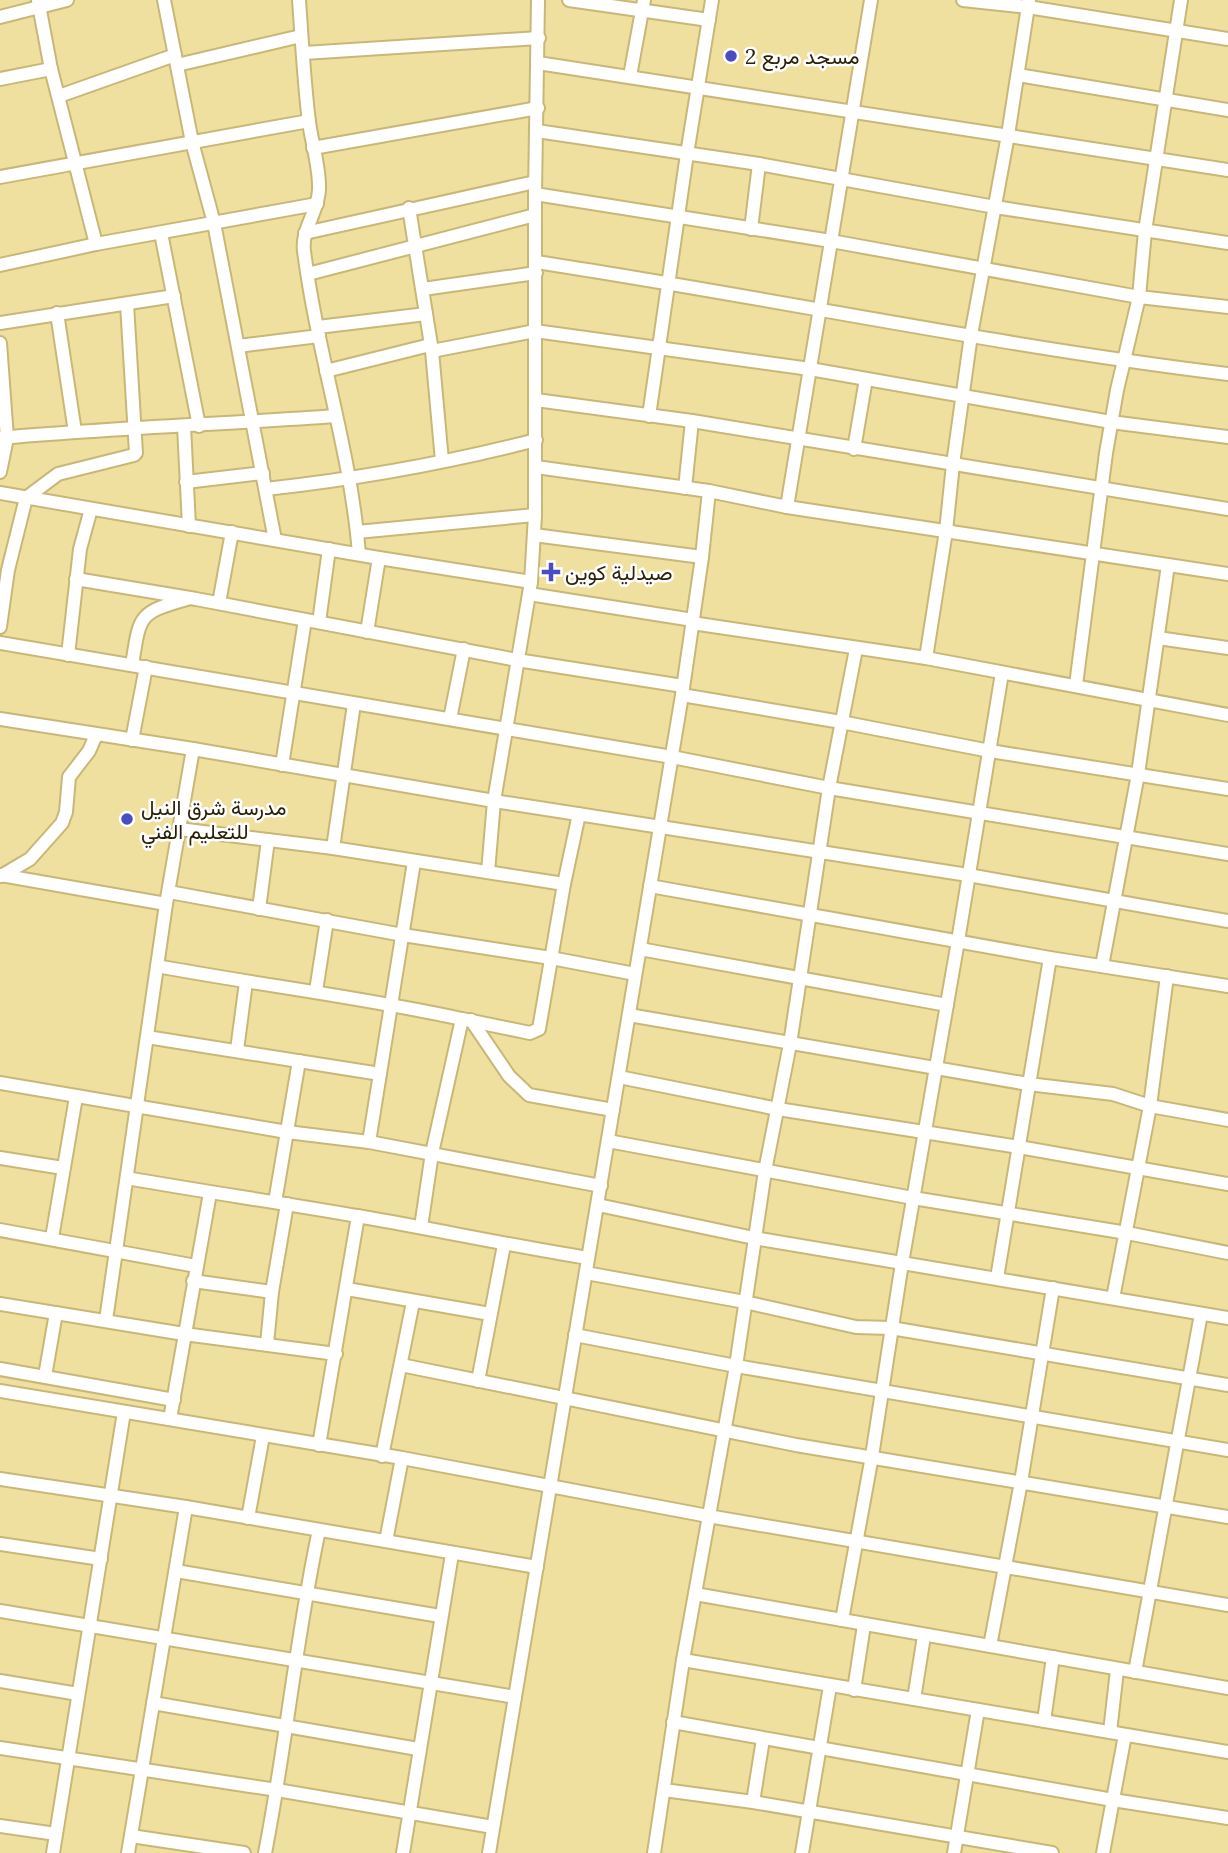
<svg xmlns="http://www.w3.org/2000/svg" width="1228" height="1853" viewBox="0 0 1228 1853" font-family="Lora,Vazirmatn,serif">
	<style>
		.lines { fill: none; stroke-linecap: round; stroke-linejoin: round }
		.minor-casing { stroke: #c7b878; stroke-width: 16 }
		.minor { stroke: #fff; stroke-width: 12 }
		.poi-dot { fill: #494cc2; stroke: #fff; stroke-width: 2.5 }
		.labels { text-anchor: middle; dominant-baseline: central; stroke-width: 5; stroke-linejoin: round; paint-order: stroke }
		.poi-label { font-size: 21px; fill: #292208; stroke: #fff; text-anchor: start }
	</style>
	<rect width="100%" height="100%" fill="#f0e0a0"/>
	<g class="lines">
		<!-- minor casing -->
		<g class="minor-casing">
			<g id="minor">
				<polyline points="38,0 51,69 96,244"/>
				<polyline points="164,0 192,142 214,223 275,540"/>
				<path d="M299,0C302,41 304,82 309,122C312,144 320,168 319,190C318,212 301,230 304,251C317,353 351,452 359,554"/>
				<polyline points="569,0 709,20"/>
				<polyline points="963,0 1028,7 1228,39"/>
				<polyline points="0,17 67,0"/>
				<polyline points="304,53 539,38"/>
				<polyline points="538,63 1228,170"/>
				<polyline points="177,65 301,36"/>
				<polyline points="1018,75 1228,110"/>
				<polyline points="630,76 644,0"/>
				<polyline points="0,79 51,69"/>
				<polyline points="59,96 175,55"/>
				<polyline points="537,131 759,164 995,207 1228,243"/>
				<polyline points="313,148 538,108"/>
				<polyline points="0,177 309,121"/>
				<polyline points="535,194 831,241 1139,297 1228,307"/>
				<polyline points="409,208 432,351 442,461"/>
				<polyline points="751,229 759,164"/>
				<polyline points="161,233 199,426"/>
				<polyline points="305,233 535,182"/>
				<path d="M536,262C767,297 996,346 1228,374"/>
				<polyline points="0,265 96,244 317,204"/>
				<polyline points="308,274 535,215"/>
				<polyline points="423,289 536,273"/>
				<polyline points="57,313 75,432"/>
				<polyline points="0,323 174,296"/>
				<polyline points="318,327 426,314"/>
				<polyline points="0,343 7,438 0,472"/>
				<polyline points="238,346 319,336"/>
				<polyline points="432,351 535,331 810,369 1111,422 1228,437"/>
				<polyline points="326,371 430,345"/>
				<polyline points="536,400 692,421 1228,509"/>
				<polyline points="649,416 687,154 712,0"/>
				<polyline points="184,426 189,526"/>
				<path d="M0,438C112,428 224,424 336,416"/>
				<polyline points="854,449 866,379"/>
				<polyline points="186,482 263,473"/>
				<polyline points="685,488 692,421"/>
				<path d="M266,489C357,479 447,463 536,440"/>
				<polyline points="709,491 787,507 1228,574"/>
				<polyline points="0,493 379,558 531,582 535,515 535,194 538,0"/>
				<polyline points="787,507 871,0"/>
				<polyline points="357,532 535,515"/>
				<polyline points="534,535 702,557"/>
				<polyline points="76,579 196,599 517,660 683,686"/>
				<polyline points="529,594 693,620"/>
				<polyline points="219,603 232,532"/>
				<polyline points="319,622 329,549"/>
				<polyline points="692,623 926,658 1228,715"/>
				<polyline points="0,627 8,570 26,498 58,474 134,455 136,453 127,304"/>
				<polyline points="367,632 379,558"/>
				<polyline points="1158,638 1228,648"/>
				<polyline points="0,643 672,757 829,788 1228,854"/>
				<polyline points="68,655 80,549 91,509"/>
				<polyline points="926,658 946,531 953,464 971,335 1008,135 1029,0"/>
				<path d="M132,665C140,616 137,613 187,599"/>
				<polyline points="1076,685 1106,453 1117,390 1139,297 1145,231 1181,0"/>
				<polyline points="682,695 841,722 990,751 1228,789"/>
				<polyline points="0,719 193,749 494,801 968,875 1228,921"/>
				<polyline points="450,719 464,649"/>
				<polyline points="132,740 146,667"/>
				<polyline points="282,765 305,620"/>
				<polyline points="179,829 333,848 564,884"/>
				<polyline points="333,848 354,704"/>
				<polyline points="488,872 494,801 531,582"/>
				<polyline points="0,875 166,904"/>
				<polyline points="1,876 30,859 62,823 66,812 69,777 89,751 96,735"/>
				<polyline points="650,886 1050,958 1228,986"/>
				<polyline points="169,892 403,935 551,958 635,974"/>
				<polyline points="259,909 268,840"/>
				<polyline points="640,949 947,1005"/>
				<path d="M157,966C259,985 361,997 462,1019"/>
				<polyline points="1102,966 1138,774 1168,565"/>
				<polyline points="316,991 327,920"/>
				<polyline points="629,1015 1028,1084 1113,1094 1150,1106 1228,1120"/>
				<polyline points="471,1020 509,1076 529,1095 613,1110"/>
				<polyline points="147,1037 380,1074"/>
				<polyline points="237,1050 246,982"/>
				<polyline points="619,1077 778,1109 1019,1147 1228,1184"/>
				<polyline points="0,1083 287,1132 369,1142 601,1186"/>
				<polyline points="608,1141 913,1198 1127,1233 1228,1253"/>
				<polyline points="369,1142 414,862"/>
				<polyline points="0,1158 63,1168"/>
				<path d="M127,1178C205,1192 284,1203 363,1217C438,1230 513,1246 588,1258"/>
				<polyline points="275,1202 299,1061"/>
				<polyline points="598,1205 754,1238 1228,1318"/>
				<polyline points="421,1227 432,1153 462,1019 530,1033 539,1029 564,884 579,814"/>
				<polyline points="0,1230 196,1266"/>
				<polyline points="52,1238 76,1097"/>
				<polyline points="586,1273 745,1302 856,1327 891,1328 1228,1385"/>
				<polyline points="997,1278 1050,958"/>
				<polyline points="193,1281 272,1292"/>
				<polyline points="347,1289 490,1314"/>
				<polyline points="1113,1298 1150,1106 1167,976"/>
				<polyline points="0,1304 184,1334 336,1354"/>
				<polyline points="106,1320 166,904 193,749"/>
				<polyline points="575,1335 736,1366 1228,1450"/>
				<polyline points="267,1344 272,1292 287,1204"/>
				<polyline points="401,1365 796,1445 1228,1517"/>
				<polyline points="0,1369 174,1400"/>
				<polyline points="45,1376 56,1313"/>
				<polyline points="478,1381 504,1245"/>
				<polyline points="0,1391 402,1458 708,1516 1228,1605"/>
				<polyline points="170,1419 210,1193"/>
				<polyline points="319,1445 358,1216"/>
				<polyline points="382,1456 413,1302"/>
				<polyline points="0,1479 186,1507 537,1567"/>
				<polyline points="248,1518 263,1436"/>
				<polyline points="386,1541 402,1458"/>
				<polyline points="0,1544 101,1559"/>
				<polyline points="176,1571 440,1616"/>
				<polyline points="695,1594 1228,1688"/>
				<path d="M0,1611C172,1639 344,1667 515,1697"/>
				<polyline points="842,1620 872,1456 902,1263 958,941 1002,673"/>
				<polyline points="990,1646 1021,1482 1053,1288"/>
				<polyline points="683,1660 1228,1752"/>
				<polyline points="1135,1672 1201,1314"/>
				<polyline points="0,1681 78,1694"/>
				<polyline points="854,1690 864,1625"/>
				<polyline points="914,1699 924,1636"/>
				<polyline points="153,1703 418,1749"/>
				<polyline points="1044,1721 1053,1657"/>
				<polyline points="673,1722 1113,1800 1228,1818"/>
				<polyline points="1110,1732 1117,1670"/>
				<polyline points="0,1748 277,1790 493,1827"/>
				<polyline points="664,1790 753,1802 1052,1853"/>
				<polyline points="753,1802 763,1739"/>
				<polyline points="0,1826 56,1834"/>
				<polyline points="131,1836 244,1853"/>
				<polyline points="53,1853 124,1412"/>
				<polyline points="128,1853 186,1507"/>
				<path d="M265,1853C286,1746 296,1637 319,1530"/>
				<polyline points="403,1853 452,1554"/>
				<polyline points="489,1853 682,695 702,557 709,491 536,467"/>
				<polyline points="654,1853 683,1660 736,1366 765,1171 790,1044 829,788 856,649"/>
				<polyline points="802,1853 830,1686"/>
				<polyline points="954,1853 978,1710"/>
				<polyline points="1103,1853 1125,1735"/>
			</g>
		</g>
		<!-- minor -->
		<use href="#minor" class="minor"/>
	</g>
	<!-- markers -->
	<g class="poi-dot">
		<circle cx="731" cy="56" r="7"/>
		<path d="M547.5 561.5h7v7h7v7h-7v7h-7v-7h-7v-7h7z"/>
		<circle cx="127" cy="819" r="7"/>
	</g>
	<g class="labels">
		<!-- poi labels -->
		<g class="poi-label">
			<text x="745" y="56">مسجد مربع 2</text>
			<text x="565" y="572">صيدلية كوين</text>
			<text x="141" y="807">مدرسة شرق النيل<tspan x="141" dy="24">للتعليم الفني</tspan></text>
		</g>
	</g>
</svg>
